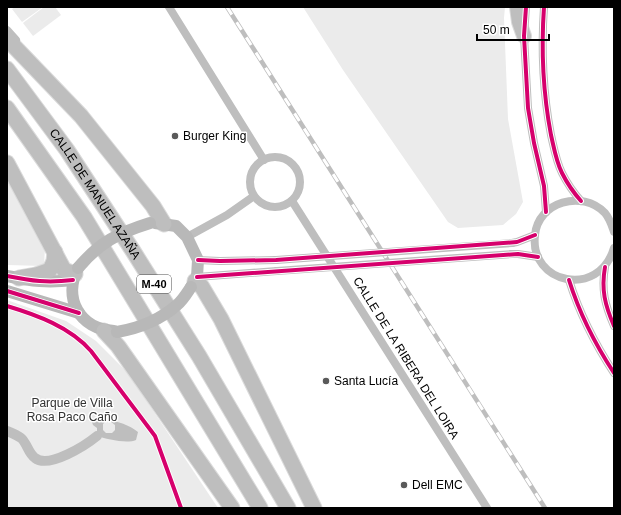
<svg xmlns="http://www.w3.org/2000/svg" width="621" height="515" viewBox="0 0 621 515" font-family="Helvetica,sans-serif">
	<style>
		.green { fill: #ebebeb }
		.water { fill: #bebebe; fill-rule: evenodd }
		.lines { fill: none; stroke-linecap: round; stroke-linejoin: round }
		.canal { stroke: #bebebe; stroke-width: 10 }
		.trunk-casing { stroke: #dbdbdb; stroke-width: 16 }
		.motorway-casing { stroke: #dbdbdb; stroke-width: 17 }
		.minor { stroke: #bebebe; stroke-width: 8 }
		.secondary { stroke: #b8b8b8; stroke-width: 12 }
		.trunk { stroke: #bebebe; stroke-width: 14 }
		.motorway { stroke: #bebebe; stroke-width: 15 }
		.rail-casing { stroke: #bebebe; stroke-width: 4.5 }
		.rail { stroke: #fff; stroke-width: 3; stroke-dasharray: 9; stroke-linecap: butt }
		.minor-bridge { stroke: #bebebe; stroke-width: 8 }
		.secondary-bridge { stroke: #b8b8b8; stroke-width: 12 }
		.cycleway-casing { stroke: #fff; stroke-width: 6 }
		.cycleway { stroke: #d6006c; stroke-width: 4 }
		.poi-dot { fill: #595959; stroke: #fff; stroke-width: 1.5 }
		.labels { text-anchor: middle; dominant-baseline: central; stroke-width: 3; stroke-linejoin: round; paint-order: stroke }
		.shield { fill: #fff; stroke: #4c4c4c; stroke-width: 1 }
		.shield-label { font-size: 11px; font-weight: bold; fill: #000 }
		.poi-label { font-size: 12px; fill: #000; stroke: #fff; text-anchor: start }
		.street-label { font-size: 12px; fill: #000; stroke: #fff }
		.park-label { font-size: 12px; fill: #323232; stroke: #fff }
	</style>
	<rect width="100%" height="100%" fill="#fff"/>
	<!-- green -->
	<g class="green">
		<polygon points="15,7 43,7 22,22 12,9"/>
		<polygon points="44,7 55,7 61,15 33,36 23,23"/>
		<polygon points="303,7 505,7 504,18 508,119 523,202 516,214 503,225 458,228 448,222 343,70"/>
		<polygon points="7,176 45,247 44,266 7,265"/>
		<polygon points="7,300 66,321 96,341 128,373 218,508 7,508"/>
	</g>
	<!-- water -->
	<path class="water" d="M97,417C101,420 103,419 107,420C118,421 129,425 138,432L136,440C127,444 106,439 97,436V428L93,425L92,422L93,419ZM106,421H110L115,425V430L112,433H106L103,430V424Z"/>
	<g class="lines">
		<!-- canal -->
		<path class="canal" d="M7,431C12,433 17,435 21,438C27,443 28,453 35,458C49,469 86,445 97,436"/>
		<!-- trunk casing -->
		<g class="trunk-casing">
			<polyline id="trunk" points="517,7 519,22 524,36"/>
		</g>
		<!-- motorway casing -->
		<g class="motorway-casing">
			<g id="motorway">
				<polyline points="7,39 81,116 153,206 164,224"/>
				<path id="s1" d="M7,69L67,150L133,251L199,356L288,508"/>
				<polyline points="7,108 84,217 260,508"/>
				<polyline points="7,163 64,270 75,274"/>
				<polyline points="19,278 36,275 50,270 54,261 55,252"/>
				<polyline points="195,281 202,287 221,319 314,508"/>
				<polyline points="104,331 118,346 232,508"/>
			</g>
		</g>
		<!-- minor -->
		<g class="minor">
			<polyline points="169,7 264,160"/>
			<polyline points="526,7 524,36 528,108 534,143 544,186 546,212"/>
			<path d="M544,7C541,50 543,93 551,135C554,148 556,161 562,173C567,183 573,192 581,201"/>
			<polyline points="7,30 16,40"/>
			<circle cx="275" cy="182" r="25"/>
			<polyline points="292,201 487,508"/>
			<path d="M614,232C612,226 610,219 605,213C582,189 538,202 535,235C529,284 599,299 614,248"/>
			<polyline points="187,237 227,215 254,196"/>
			<polyline points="512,243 517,242 535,235"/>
			<polyline points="512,254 518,254 538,257"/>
			<polyline points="198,260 220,261 276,260"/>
			<path d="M605,267C601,290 605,305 614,326"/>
			<polyline points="197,277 277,271"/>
			<path d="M569,280C579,312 595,344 614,373"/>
		</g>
		<!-- secondary -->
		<g class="secondary">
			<polyline points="155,223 176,226 187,237 198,260 197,277 191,287"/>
			<path d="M78,268C63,298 79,329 114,331"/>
			<path d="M7,276C32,281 47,283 73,280"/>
			<polyline points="7,291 79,313"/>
		</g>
		<!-- trunk -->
		<use href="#trunk" class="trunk"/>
		<!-- motorway -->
		<use href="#motorway" class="motorway"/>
		<!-- rail casing -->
		<g class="rail-casing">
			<polyline id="rail" points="227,7 545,508"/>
		</g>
		<!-- rail -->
		<use href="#rail" class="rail"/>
		<!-- minor-bridge -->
		<g class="minor-bridge">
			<polyline points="276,260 512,243"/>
			<polyline points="277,271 512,254"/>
		</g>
		<!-- secondary-bridge -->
		<g class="secondary-bridge">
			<path d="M78,268C100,242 118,233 150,223"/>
			<path d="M117,332C140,328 160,320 177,305C183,300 187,293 191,287"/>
		</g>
		<!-- cycleway casing -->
		<g class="cycleway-casing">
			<g id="cycleway">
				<polyline points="526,7 524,36 528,108 534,143 544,186 546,212"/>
				<path d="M544,7C541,50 543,93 551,135C554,148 556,161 562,173C567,183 573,192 581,201"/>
				<polyline points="198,260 220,261 276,260 517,242 535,235"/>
				<path d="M605,267C601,290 605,305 614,326"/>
				<path d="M7,276C32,281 47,283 73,280"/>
				<polyline points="197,277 518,254 538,257"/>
				<path d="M569,280C579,312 595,344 614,373"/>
				<polyline points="7,291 79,313"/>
				<path d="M7,306C37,315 70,327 91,351L155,436L181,508"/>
			</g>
		</g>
		<!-- cycleway -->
		<use href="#cycleway" class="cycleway"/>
	</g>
	<!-- markers -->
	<g class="poi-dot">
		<circle cx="175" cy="136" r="4"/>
		<circle cx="326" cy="381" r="4"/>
		<circle cx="404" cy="485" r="4"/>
	</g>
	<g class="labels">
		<!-- shield labels -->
		<rect class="shield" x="137" y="275" width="34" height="18" rx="3"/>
		<g class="shield-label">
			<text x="154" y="284">M-40</text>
		</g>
		<!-- poi labels -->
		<g class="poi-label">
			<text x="183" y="136">Burger King</text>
			<text x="334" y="381">Santa Lucía</text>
			<text x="412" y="485">Dell EMC</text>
		</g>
		<!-- street labels -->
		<g class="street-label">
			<text stroke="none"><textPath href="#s1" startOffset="153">CALLE DE MANUEL AZAÑA</textPath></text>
			<text transform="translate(406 358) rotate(58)">CALLE DE LA RIBERA DEL LOIRA</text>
		</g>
		<!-- park labels -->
		<g class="park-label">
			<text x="72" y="403">Parque de Villa<tspan x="72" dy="14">Rosa Paco Caño</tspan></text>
		</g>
	</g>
	<!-- border -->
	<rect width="621" height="515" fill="none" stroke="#000000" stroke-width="16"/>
	<!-- scale -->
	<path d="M477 34v6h72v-6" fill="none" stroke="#000000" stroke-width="2"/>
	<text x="483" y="34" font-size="12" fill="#000000" stroke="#ffffff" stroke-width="3" paint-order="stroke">50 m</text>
</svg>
